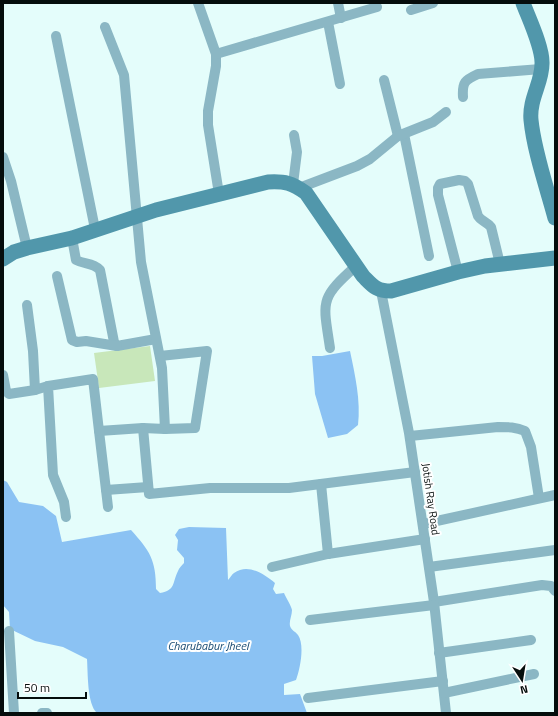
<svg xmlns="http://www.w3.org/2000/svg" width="558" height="716" viewBox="0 0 558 716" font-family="'Titillium Web',sans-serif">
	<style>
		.green { fill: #c8e7ba }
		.water { fill: #8bc2f3 }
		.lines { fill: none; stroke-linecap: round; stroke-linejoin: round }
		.street { stroke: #8bb7c4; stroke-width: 10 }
		.secondary { stroke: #5197ab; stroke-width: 15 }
		.labels { text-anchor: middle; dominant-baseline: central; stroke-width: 4; stroke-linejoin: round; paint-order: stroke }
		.street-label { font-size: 11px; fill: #050d0c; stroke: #fff }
		.water-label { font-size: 12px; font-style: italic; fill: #184a72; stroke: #fff }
	</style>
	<rect width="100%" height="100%" fill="#e4fdfb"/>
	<!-- green -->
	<polygon class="green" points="150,346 155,381 99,388 94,353"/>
	<!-- water -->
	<g class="water">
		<path d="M350,351C355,375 361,401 358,425L347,434L328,438L315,394L312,356H322Z"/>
		<path d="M3,480L7,482L19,502L43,506L56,516L62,542L131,530C150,551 156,560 156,589L160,593C176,590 172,583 178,571C179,568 182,565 184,563V558L177,550L178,540L175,535L179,529L189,527L226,528L228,580C230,578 232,574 234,573C248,563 264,574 275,583L273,589L276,594L284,593C286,598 291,605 292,610C292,616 289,620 290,626C292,631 295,631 298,635C305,645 300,669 296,680L284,684V695L300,694L307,713H97C87,704 88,673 87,659L63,647L35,641L10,629L9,612L3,605Z"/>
	</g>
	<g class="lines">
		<!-- street -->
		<g class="street">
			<polyline points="198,3 216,54 216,66 208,111 208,125 219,194"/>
			<polyline points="338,3 341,18"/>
			<polyline points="411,10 433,3"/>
			<polyline points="328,22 340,84"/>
			<polyline points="56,36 95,229"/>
			<polyline points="216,54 377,7"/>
			<polyline points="384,80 398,136"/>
			<path d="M463,97C462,82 465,80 478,74L541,69"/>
			<polyline points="404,134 429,256"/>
			<polyline points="3,157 11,181 27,248"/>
			<polyline points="293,184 297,152 294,135"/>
			<polyline points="299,188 357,166 370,159 398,136 433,122 446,112"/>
			<path d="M72,238L76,260C85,265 92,262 100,270L114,342L117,346L156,339"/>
			<path d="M458,272L438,195V188L440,184L459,180L465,181L468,184L478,216C481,221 487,222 491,227L500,264"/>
			<polyline points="57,276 72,340 77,342 86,341 117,346"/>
			<polyline points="381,291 409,433 434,602 446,713"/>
			<polyline points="27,305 33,351 35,390 48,386"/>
			<path d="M330,348C323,301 319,299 356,266"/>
			<polyline points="160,356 207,351 195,428 165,429"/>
			<polyline points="3,375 6,391 9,394 35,390"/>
			<polyline points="143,428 149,494 210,488 289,488 415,472"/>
			<polyline points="99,431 106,490 148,487"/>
			<path d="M410,436L498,427C508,427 516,427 525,431L531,447L539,498"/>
			<polyline points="321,484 328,554"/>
			<polyline points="106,490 108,507"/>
			<polyline points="66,517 64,502 53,475 48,386 93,379 99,431 143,428 165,429 162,368 141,262 124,75 105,27"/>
			<polyline points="423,524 555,495"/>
			<polyline points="272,567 328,554 425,539"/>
			<polyline points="429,567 555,550"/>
			<polyline points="434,602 542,585 551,586 555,591"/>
			<polyline points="310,620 434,605"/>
			<polyline points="9,631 14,713"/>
			<polyline points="439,653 531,640"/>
			<polyline points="444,693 534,674"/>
			<polyline points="308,698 443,681"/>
			<polyline points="42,713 47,713"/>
		</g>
		<!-- secondary -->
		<g class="secondary">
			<path d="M523,3C529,19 543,48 542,64C542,83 529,99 531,120C534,151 547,188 555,218"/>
			<path d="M3,259L14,252L27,248L72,238L156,210L268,182C285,181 292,183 306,193L363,276C373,286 376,291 391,291L458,272L485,266L555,258"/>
		</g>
	</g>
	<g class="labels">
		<!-- street labels -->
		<g class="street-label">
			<text transform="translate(431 499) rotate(82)">Jotish Ray Road</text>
		</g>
		<!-- water labels -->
		<g class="water-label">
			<text x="208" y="645">Charubabur Jheel</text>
		</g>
	</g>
	<!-- border -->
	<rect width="558" height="716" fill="none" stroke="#050d0c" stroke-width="8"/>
	<!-- north arrow -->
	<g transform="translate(522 680) rotate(168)" stroke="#ffffff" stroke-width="3" paint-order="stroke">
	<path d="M0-3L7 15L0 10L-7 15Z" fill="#050d0c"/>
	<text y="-6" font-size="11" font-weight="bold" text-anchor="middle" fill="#050d0c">N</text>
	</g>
	<!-- scale -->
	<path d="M18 692v6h68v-6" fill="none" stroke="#050d0c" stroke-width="2"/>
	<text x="24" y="692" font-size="12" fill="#050d0c" stroke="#ffffff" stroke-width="3" paint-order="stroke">50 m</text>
</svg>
